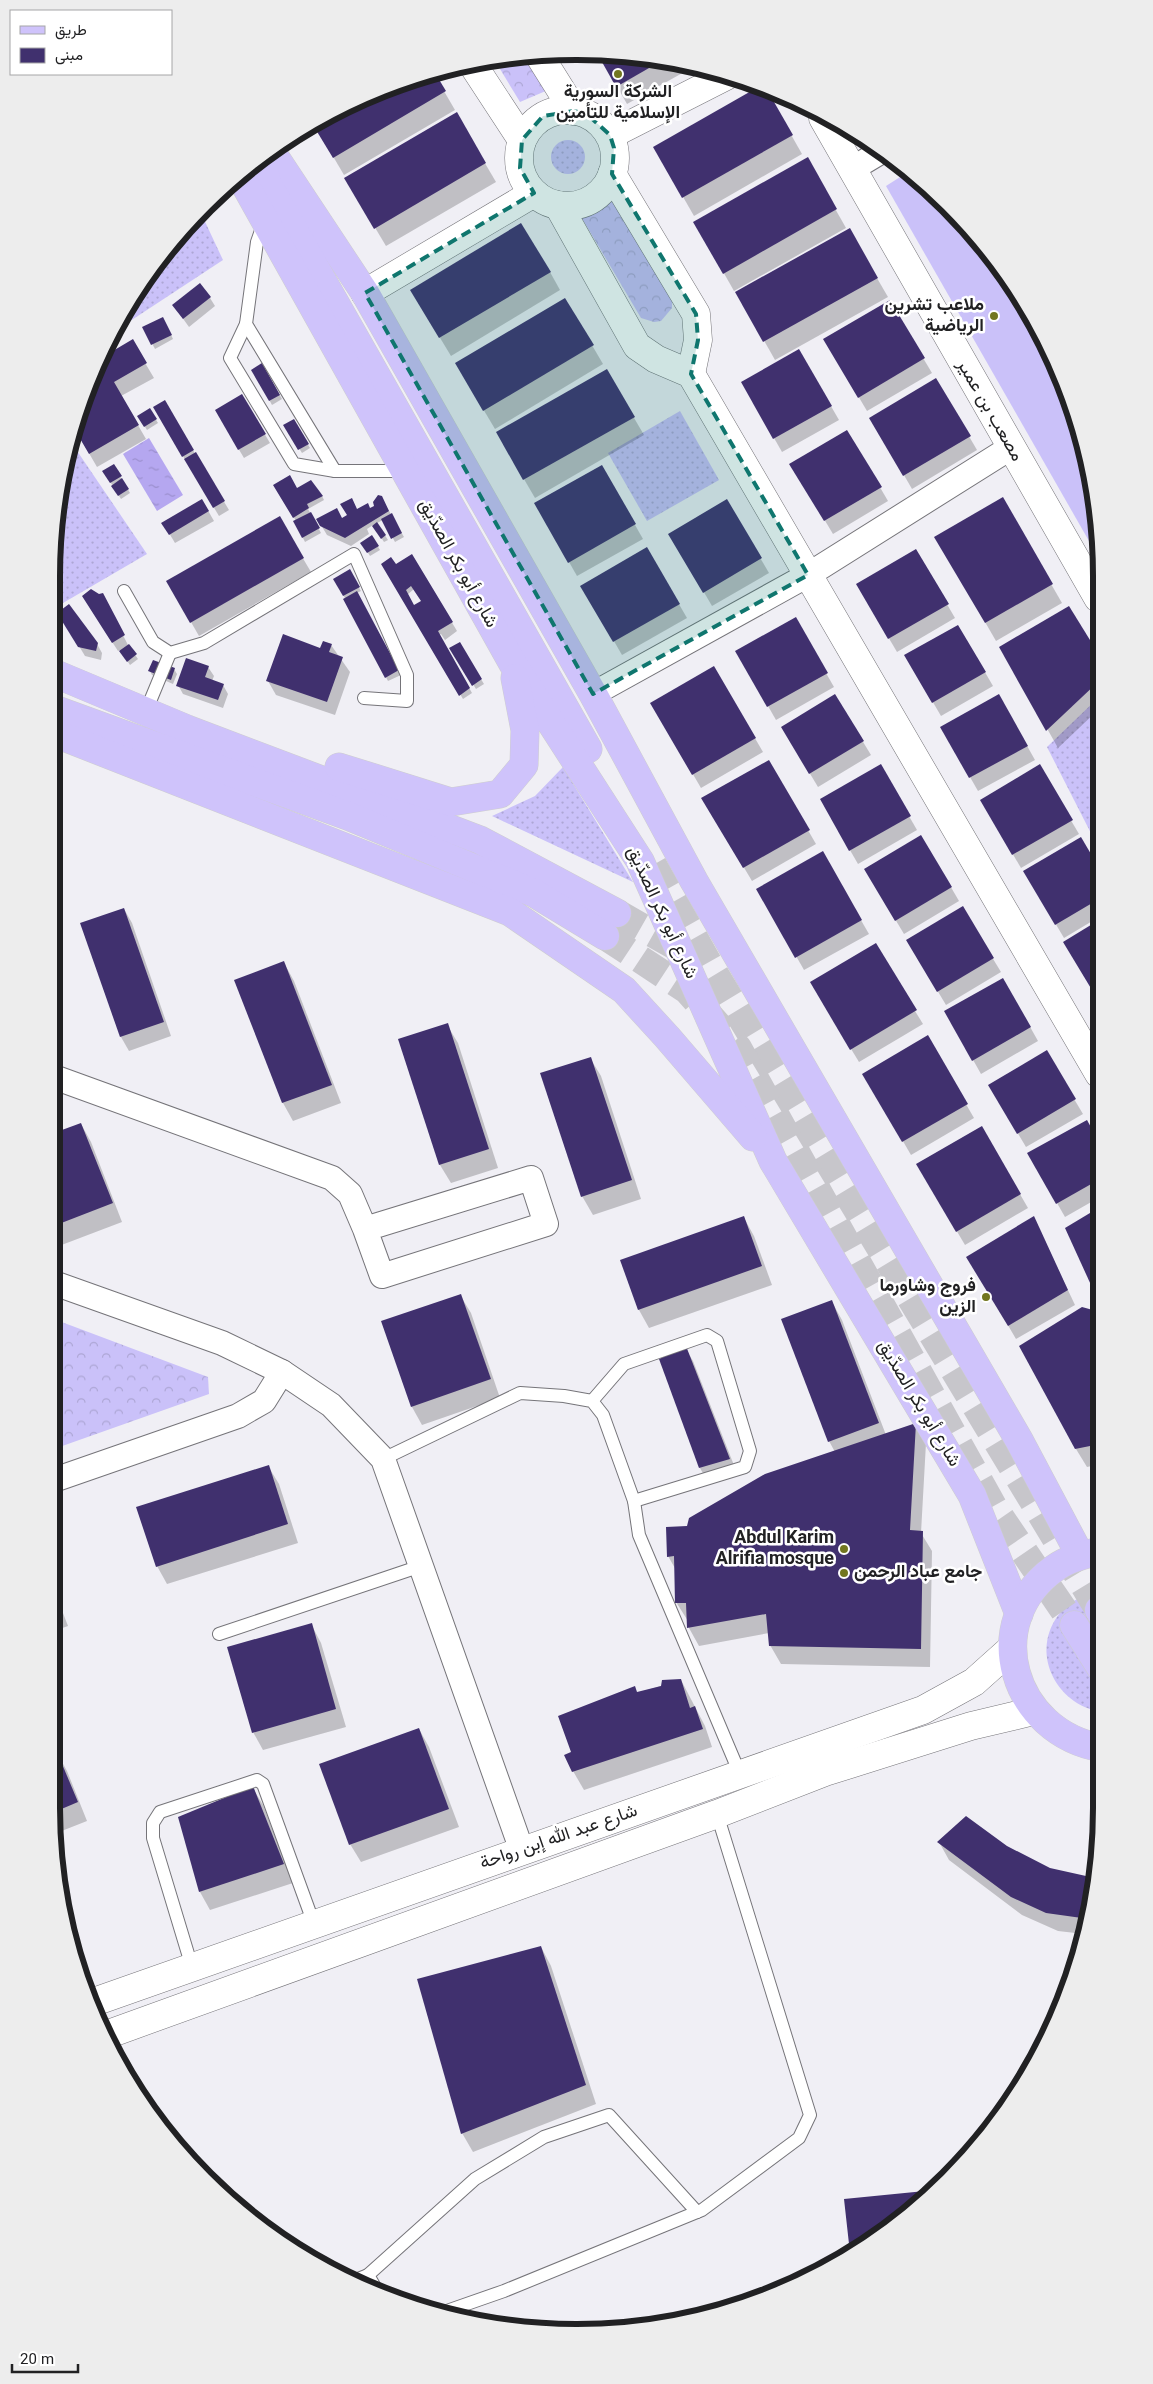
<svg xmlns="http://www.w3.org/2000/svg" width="1153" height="2384" viewBox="0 0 1153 2384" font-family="Georgia,Vazirmatn,serif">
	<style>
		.grass { fill: url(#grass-dots) }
		.forest { fill: url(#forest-crowns) }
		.garden { fill: #cac1f9 }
		.water { fill: url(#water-ripples) }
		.shadow { fill: #0003; fill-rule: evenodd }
		.building { fill: #40306e; fill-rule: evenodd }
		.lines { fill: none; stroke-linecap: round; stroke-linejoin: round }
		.primary-tunnel { stroke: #c7c6cb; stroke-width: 28; stroke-dasharray: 28 14; stroke-linecap: butt }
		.service-casing { stroke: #757479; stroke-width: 14 }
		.minor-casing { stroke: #757479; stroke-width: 26 }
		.tertiary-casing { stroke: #757479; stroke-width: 29 }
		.secondary-casing { stroke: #757479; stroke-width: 29 }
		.primary-casing { stroke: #cececf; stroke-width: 29 }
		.service { stroke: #fff; stroke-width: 12 }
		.minor { stroke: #fff; stroke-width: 24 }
		.tertiary { stroke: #fff; stroke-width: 28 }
		.secondary { stroke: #fff; stroke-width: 28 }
		.primary { stroke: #cfc3fb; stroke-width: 28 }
		.marked { fill: #0f766e; fill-opacity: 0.2; stroke: #0f766e; stroke-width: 4; stroke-dasharray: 10 6; stroke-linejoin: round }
		.poi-dot { fill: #72761f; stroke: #fff; stroke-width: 2 }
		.labels { text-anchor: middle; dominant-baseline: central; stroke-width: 5; stroke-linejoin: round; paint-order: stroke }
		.poi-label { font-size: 18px; font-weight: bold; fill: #212123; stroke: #fff; text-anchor: end }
		.street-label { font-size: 18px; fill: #212123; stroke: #fff }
		.rim { fill: none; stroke: #212123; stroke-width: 6 }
	</style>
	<defs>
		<pattern id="grass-dots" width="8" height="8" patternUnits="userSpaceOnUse" patternTransform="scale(1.25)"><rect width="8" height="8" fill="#cac1f9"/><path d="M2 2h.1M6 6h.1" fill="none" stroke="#ada6d5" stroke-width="1.8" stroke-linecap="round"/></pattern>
		<pattern id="forest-crowns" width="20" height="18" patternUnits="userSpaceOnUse" patternTransform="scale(1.25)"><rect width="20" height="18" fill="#cac1f9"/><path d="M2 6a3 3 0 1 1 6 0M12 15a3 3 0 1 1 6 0" fill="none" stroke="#ada6d5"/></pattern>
		<pattern id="water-ripples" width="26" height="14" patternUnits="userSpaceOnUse" patternTransform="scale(1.25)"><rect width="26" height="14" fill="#b5a7f0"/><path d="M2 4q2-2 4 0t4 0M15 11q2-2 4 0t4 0" fill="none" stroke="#9b8fce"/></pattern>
	</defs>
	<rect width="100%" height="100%" fill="#f0eff5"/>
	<!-- grass -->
	<g class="grass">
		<circle cx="568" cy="157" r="17"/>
		<polygon points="200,211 223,260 115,331 140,284"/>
		<polygon points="680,411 719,480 647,521 608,453"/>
		<path d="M71,442L147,554L51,610C51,555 55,496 71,442Z"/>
		<polygon points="1098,698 1098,847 1047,747"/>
		<polygon points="563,767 633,882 492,816 535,796"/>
		<path d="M1096,1591H1101V1712C1055,1704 1029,1651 1060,1613C1069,1601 1083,1596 1096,1591Z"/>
	</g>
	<!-- forest -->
	<g class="forest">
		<polygon points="527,56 548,90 520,102 494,59"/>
		<polygon points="611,199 672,299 672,308 661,321 654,322 641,318 580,215"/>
		<polygon points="51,1318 208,1377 209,1394 51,1450"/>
	</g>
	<!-- garden -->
	<polygon class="garden" points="908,172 993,257 1062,375 1097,508 1097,555 886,186"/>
	<!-- water -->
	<polygon class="water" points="149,438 183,495 157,511 123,454"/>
	<!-- shadow -->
	<g class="shadow">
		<polygon points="598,53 679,61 695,66 627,104"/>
		<polygon points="434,74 455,110 344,175 314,124 376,91"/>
		<polygon points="761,86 764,87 802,154 694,216 655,148"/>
		<polygon points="456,114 496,182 386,246 346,179"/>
		<polygon points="807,159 846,228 734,291 695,222"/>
		<polygon points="849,230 888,297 775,360 737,293"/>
		<polygon points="550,272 560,290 451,356 422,308"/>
		<polygon points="210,298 215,306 189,327 174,306"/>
		<polygon points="565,299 603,364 495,429 467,382"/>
		<polygon points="889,301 932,373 867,411 825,340"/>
		<polygon points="163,318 173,339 155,349 144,328"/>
		<polygon points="132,341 154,378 121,396 146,439 97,467 75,429 91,375 99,360"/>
		<polygon points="799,351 839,420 782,452 742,382"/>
		<polygon points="262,365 282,399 272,405 253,370"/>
		<polygon points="606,370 644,435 535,498 497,433"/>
		<polygon points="936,380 977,450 912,489 871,418"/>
		<polygon points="242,396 270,443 244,458 216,411"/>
		<polygon points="164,402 229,510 219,516 154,408"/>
		<polygon points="150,410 158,423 147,430 139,417"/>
		<polygon points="293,421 310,448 302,453 285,426"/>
		<polygon points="847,431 888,501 833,534 791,464"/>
		<polygon points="114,466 130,493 121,499 104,472"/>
		<polygon points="602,467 643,539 577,576 536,504"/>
		<polygon points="275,485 322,496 324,500 308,509 321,533 305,542 295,522 296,521"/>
		<polygon points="1002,499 1062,603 996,641 936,537"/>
		<polygon points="202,500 214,521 175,543 163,523"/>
		<polygon points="727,501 769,573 712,606 670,534"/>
		<polygon points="384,502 404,537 395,542 383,520 377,523 388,540 384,542 373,525 367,529 369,534 351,546 327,535 318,520 342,519 357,511 370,509"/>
		<polygon points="279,518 311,572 199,636 168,582"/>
		<polygon points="372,537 380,550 370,556 362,543"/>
		<polygon points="647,549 687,618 622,655 582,586"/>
		<polygon points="916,551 955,618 897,652 857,584"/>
		<path d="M412,556L457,631L445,640L441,634L439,635L472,693L463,699L382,564L396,566ZM414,589L422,601L414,607L407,595Z"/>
		<polygon points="349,571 361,591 357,593 401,675 388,681 335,579"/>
		<polygon points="107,604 128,645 138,659 130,665 120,650 118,651 89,606"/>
		<polygon points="59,613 97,644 102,653 101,660 85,656"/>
		<polygon points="795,619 834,687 776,720 737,652"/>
		<polygon points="958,626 993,686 941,716 906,656"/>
		<polygon points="459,644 484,684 476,689 451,648"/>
		<polygon points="331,645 350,672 335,715 276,695 268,681"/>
		<polygon points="1001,647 1098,655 1098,710 1058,748"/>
		<polygon points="208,667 214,676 212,681 223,685 228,694 223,708 183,694 178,685"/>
		<polygon points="714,668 763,752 701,788 652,704"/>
		<polygon points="174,669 177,674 173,684 152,675 150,671"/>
		<polygon points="835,696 871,755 818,787 782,727"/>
		<polygon points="999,696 1035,760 978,791 942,728"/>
		<polygon points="768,761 816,844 752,881 703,799"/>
		<polygon points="880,766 917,830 858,864 821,800"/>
		<polygon points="1039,766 1079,834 1021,868 981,800"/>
		<polygon points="921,836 959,901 904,934 865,869"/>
		<polygon points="1081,839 1098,868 1099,917 1064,938 1025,872"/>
		<polygon points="822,853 869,934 804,970 758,889"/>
		<polygon points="962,908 1001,972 946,1005 907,940"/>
		<polygon points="124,909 132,923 171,1036 129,1051 121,1037 81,924"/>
		<polygon points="1099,922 1099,1001 1064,942"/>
		<polygon points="284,963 294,981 341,1103 293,1121 283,1103 236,981"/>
		<polygon points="1003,979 1038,1041 981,1074 946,1012"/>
		<polygon points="811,983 915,1011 923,1024 859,1062"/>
		<polygon points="447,1025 458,1043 498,1168 451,1183 440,1165 400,1040"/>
		<polygon points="927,1037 974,1118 911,1155 864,1074"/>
		<polygon points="1046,1052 1083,1114 1026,1147 989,1085"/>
		<polygon points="590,1058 601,1076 641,1199 593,1215 582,1196"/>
		<polygon points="1086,1121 1099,1144 1100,1197 1065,1217 1029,1154"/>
		<polygon points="81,1124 91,1142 122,1222 51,1249 51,1135"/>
		<polygon points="981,1127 1028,1208 965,1245 917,1164"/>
		<polygon points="1100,1208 1100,1297 1092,1284"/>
		<polygon points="744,1218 754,1236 772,1285 649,1328 639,1310 621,1261"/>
		<polygon points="1034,1218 1075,1305 1016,1339 968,1257"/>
		<polygon points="460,1295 471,1313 500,1398 422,1425 412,1407"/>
		<polygon points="832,1302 842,1320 886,1435 915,1425 926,1443 921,1533 932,1551 930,1667 781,1664 770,1645 769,1633 699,1646 689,1628 688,1621 676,1602 676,1570 668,1556 689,1527 835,1452 829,1441"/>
		<polygon points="1082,1309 1100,1314 1101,1464 1087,1467 1076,1449"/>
		<polygon points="685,1348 693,1361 737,1473 708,1482 700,1468 661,1359"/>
		<polygon points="268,1466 279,1484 298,1543 167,1584 157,1566"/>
		<polygon points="51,1582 68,1626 51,1632"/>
		<polygon points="311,1624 321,1643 346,1727 263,1750 253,1732"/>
		<polygon points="681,1680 705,1726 712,1747 584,1790 573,1771 637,1693"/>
		<polygon points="419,1729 429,1747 459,1827 361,1862 350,1844"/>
		<polygon points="57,1753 67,1771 87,1821 54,1834 51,1808 51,1755"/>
		<polygon points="252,1787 263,1805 293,1883 210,1910 200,1892"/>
		<polygon points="939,1842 1006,1847 1049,1869 1095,1879 1092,1910 1084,1934 1058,1931 1022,1915 949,1860"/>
		<polygon points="541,1947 551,1966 596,2104 473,2152 462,2133"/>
		<polygon points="934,2191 896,2224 851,2252 846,2200"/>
	</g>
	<!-- building -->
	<g class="building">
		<polygon points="597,53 663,60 616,87"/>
		<polygon points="435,73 446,91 333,158 313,125 376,91"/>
		<polygon points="760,86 766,88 793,135 682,198 653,147"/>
		<polygon points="457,112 486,163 374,229 344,178"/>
		<polygon points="808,157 837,209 723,274 693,222"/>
		<polygon points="521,223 551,272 439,338 410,290"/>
		<polygon points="850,228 878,278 763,342 735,292"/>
		<polygon points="200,283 211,297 183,319 172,305"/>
		<polygon points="565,298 594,345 483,411 455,363"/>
		<polygon points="890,300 925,358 858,398 823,339"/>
		<polygon points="163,317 172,335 151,345 142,327"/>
		<polygon points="133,339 147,363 114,382 139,425 89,454 75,430 91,375 101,358"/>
		<polygon points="799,349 832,406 773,439 741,382"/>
		<polygon points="262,363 280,395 269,401 251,370"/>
		<polygon points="607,369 635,417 523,480 496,432"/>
		<polygon points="936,378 971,436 903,476 869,418"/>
		<polygon points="242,394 266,434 238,450 215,410"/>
		<polygon points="165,400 194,450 182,457 153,407"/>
		<polygon points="150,408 157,419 144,427 137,416"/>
		<polygon points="294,419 309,444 298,450 283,425"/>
		<polygon points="847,430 882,487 824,521 789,464"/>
		<polygon points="196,452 225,501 213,508 184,459"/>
		<polygon points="114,464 122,476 110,483 102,471"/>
		<polygon points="602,465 636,524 568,563 534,503"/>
		<polygon points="290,475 297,488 311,480 323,496 307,504 309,508 293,518 273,485"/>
		<polygon points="122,478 129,489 118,496 111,486"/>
		<polygon points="378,495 382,496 389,511 345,538 320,526 316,519 337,508 342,518 347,515 340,504 352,498 357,509 368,503 370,508 374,506 373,502"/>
		<polygon points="1003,497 1053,584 985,623 934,537"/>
		<polygon points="202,499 209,511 169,535 161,523"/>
		<polygon points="727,499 762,558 703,593 668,534"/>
		<polygon points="311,512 320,528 302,538 293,521"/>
		<polygon points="392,513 402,533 391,539 381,519"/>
		<polygon points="280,516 304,558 190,623 166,581"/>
		<polygon points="377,522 386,535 381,539 372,526"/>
		<polygon points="372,535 379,546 367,553 360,543"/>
		<polygon points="647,547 680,604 613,642 580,586"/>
		<polygon points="916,549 949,604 888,639 856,584"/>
		<path d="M412,554L453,622L438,631L470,688L459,696L381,564L391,557L396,564ZM411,586L421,601L414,605L406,590Z"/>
		<polygon points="350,569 360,587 343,596 333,579"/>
		<polygon points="91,589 99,594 103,593 125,635 112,643 82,596"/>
		<polygon points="357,591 399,670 385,678 343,599"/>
		<polygon points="69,604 98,643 96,651 78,647 57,613"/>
		<polygon points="1069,606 1098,653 1098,682 1046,731 999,647"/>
		<polygon points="796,617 828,673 767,707 735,651"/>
		<polygon points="958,625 986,672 932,703 904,655"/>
		<polygon points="283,634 320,648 323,641 332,644 329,652 343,657 327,702 266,681"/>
		<polygon points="460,642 482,679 472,686 449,648"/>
		<polygon points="129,644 137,654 127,662 119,651"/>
		<polygon points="186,658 209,666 205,677 224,684 218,700 176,686"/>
		<polygon points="153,660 175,668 171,680 148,671"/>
		<polygon points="714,666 756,738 692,775 650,703"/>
		<polygon points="835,694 864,741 809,774 781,727"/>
		<polygon points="999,694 1028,746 969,778 940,727"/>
		<polygon points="769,760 810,830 743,868 701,798"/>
		<polygon points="881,764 911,816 849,851 820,799"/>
		<polygon points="1040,764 1073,820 1012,855 980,800"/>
		<polygon points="921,835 952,887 895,921 864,869"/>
		<polygon points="1081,837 1098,866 1099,899 1055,925 1023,871"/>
		<polygon points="823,851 862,920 795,958 756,889"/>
		<polygon points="963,906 994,958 937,992 906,940"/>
		<polygon points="124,908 164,1022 120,1037 80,923"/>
		<polygon points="1099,920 1099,993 1095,995 1063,942"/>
		<polygon points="876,943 917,1010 850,1050 810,982"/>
		<polygon points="284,961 332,1085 282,1103 234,980"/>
		<polygon points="1003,978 1031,1027 972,1061 944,1011"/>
		<polygon points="448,1023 489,1149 439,1165 398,1039"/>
		<polygon points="928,1035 968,1104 902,1142 862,1074"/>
		<polygon points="1047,1050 1076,1099 1017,1134 988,1085"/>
		<polygon points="591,1057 632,1180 581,1197 540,1073"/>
		<polygon points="1087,1120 1099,1142 1100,1179 1056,1204 1027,1153"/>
		<polygon points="81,1123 113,1203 51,1227 51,1134"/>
		<polygon points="982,1126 1021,1194 956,1232 916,1164"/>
		<polygon points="1100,1207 1100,1287 1091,1285 1065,1228"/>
		<polygon points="744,1216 762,1266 638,1310 620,1260"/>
		<polygon points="1034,1216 1068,1290 1008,1326 966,1257"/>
		<polygon points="461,1294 491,1379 411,1407 381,1321"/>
		<polygon points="832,1300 879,1423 828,1442 781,1319"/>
		<polygon points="1082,1307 1100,1312 1100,1444 1075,1449 1019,1346"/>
		<polygon points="686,1346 730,1459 699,1468 659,1359"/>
		<polygon points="916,1423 910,1530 923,1531 921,1649 769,1646 766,1614 687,1628 686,1603 675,1603 674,1556 667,1557 666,1527 687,1526 689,1518 765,1474"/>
		<polygon points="269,1465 288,1524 156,1567 136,1507"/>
		<polygon points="51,1587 61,1612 51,1615"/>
		<polygon points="312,1623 336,1709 252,1733 227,1647"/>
		<polygon points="681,1679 690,1708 695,1706 703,1729 572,1772 564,1755 571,1752 558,1716 635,1686 637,1692 661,1686 662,1680"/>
		<polygon points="419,1728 449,1809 349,1845 319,1764"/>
		<polygon points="57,1752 78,1802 52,1813 51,1754"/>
		<polygon points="253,1786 284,1864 199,1892 178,1817"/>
		<polygon points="966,1816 1007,1846 1050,1868 1095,1878 1089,1919 1046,1913 1011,1897 937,1842"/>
		<polygon points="541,1946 586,2085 461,2134 417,1979"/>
		<polygon points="935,2190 898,2223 885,2224 885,2231 850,2253 844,2199"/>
	</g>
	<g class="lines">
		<!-- primary-tunnel -->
		<g class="primary-tunnel">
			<polyline points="653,865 710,966 1099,1610"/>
			<polyline points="617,913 691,955"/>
			<polyline points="605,936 687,990 738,1048 994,1508 1074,1625"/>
		</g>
		<!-- service casing -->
		<g class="service-casing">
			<g id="service">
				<polyline points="264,222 257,242 246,324 335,471 404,471"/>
				<polyline points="246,324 230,358 294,464 335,471"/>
				<polyline points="124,591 153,642 170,653 204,643 354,554 407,675 407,701 364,698"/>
				<polyline points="151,699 170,653"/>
				<polyline points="592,1401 624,1364 707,1335 717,1341 750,1451 745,1467 634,1501"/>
				<polyline points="383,1459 520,1393 564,1396 592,1401 603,1415 634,1501 639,1535 740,1774"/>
				<polyline points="219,1634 421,1566"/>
				<polyline points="192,1967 153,1838 153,1823 160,1812 257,1780 263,1784 314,1924"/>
				<polyline points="368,2275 475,2179 544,2137 609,2115 697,2212"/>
				<polyline points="353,2281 368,2275 379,2294"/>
				<polyline points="441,2313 504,2291 702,2210 799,2138 810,2115 717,1814"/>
			</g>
		</g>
		<!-- minor casing -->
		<g class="minor-casing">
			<g id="minor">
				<polyline points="852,169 882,151"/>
				<polyline points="593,694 808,575 1010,448"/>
				<polyline points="51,1076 332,1178 350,1194 365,1229 382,1276 546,1224 531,1178 365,1229"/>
				<polyline points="51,1282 222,1343 282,1372 331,1405 383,1459 522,1851"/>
				<polyline points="51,1481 238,1416 264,1401 282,1372"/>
			</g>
		</g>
		<!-- tertiary casing -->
		<g class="tertiary-casing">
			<g id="tertiary">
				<polyline points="539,55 574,111"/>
				<polyline points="471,62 522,140"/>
				<circle cx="567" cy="158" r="48"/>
				<polyline points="610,135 726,76"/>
				<polyline points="612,174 696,314 698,340 691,374"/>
				<polyline points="558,205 637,346 656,359 691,374 1099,1074"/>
				<polyline points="365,293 534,193"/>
				<polyline points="91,2003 923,1710 974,1682 1012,1648"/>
				<polyline points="106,2035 717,1814 825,1772 971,1726 1034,1711"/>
			</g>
		</g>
		<!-- secondary casing -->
		<g class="secondary-casing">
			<polyline id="secondary" points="823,118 1098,598"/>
		</g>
		<!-- primary casing -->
		<g class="primary-casing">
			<g id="primary">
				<polyline points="271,151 365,293 593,694 694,881 1019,1440 1080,1555"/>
				<polyline points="262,158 267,183 588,749"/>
				<polyline points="240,176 513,664 640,861 773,1161 972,1495 1019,1614"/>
				<polyline points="51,672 187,729 480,840 617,913"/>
				<polyline points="51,708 348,816 534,893 605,936"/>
				<polyline points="51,732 510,912 624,990 667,1037 753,1137"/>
				<polyline points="339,767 451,802 500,794 524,765 525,730 515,678"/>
				<path d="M1101,1551C1085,1554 1069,1558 1055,1568C979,1622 1012,1733 1102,1748"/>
				<polyline points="1099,1610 1101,1613"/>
				<polyline points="1074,1625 1101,1668"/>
			</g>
		</g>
		<!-- service -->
		<use href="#service" class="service"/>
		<!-- minor -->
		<use href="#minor" class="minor"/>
		<!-- tertiary -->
		<use href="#tertiary" class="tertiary"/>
		<!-- secondary -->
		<use href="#secondary" class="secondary"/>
		<!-- primary -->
		<use href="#primary" class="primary"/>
	</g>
	<!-- marked area -->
	<path class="marked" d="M574,111L588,115L610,135L614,148L612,174L696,314L698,340L691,374L808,575L593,694L365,293L534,193L520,168L522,140L543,116Z"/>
	<!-- markers -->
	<g class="poi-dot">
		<circle cx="618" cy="74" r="5"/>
		<circle cx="994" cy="316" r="5"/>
		<circle cx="986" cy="1297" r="5"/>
		<circle cx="844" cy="1549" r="5"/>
		<circle cx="844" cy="1573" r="5"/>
	</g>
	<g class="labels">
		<!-- poi labels -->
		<g class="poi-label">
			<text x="618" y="93" text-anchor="middle">الشركة السورية<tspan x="618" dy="21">الإسلامية للتأمين</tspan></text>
			<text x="984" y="306">ملاعب تشرين<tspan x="984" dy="21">الرياضية</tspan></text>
			<text x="976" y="1287">فروج وشاورما<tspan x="976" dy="21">الزين</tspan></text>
			<text x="834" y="1539">Abdul Karim<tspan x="834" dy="21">Alrifia mosque</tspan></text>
			<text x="854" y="1573" text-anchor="start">جامع عباد الرحمن</text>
		</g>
		<!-- street labels -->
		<g class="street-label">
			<text transform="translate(989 411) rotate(60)">مصعب بن عمير</text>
			<text transform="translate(457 564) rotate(61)">شارع أبو بكر الصدّيق</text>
			<text transform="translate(661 913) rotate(65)">شارع أبو بكر الصدّيق</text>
			<text transform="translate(918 1404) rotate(59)">شارع أبو بكر الصدّيق</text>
			<text transform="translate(559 1838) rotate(-19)">شارع عبد الله إبن رواحة</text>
		</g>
	</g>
	<!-- crop -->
	<path d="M0 0H1153V2384H0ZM576 60H577A516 516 0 0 1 1093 576V1808A516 516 0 0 1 577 2324H576A516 516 0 0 1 60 1808V576A516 516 0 0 1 576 60Z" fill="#ededed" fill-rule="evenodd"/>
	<path class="rim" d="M576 60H577A516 516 0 0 1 1093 576V1808A516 516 0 0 1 577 2324H576A516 516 0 0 1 60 1808V576A516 516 0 0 1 576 60Z"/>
	<!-- legend -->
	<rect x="10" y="10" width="162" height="65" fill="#ffffff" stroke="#a6a6a7"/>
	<rect x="20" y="26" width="25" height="8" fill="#cfc3fb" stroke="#a6a6a7"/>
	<text x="55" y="35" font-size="15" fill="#212123">طريق</text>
	<rect x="20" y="48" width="25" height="15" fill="#40306e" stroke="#a6a6a7"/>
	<text x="55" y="60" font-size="15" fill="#212123">مبنى</text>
	<!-- scale -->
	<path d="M12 2364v8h66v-8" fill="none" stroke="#212123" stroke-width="2.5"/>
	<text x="20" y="2364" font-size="15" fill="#212123" stroke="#ffffff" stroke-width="4" paint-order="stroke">20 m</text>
</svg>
